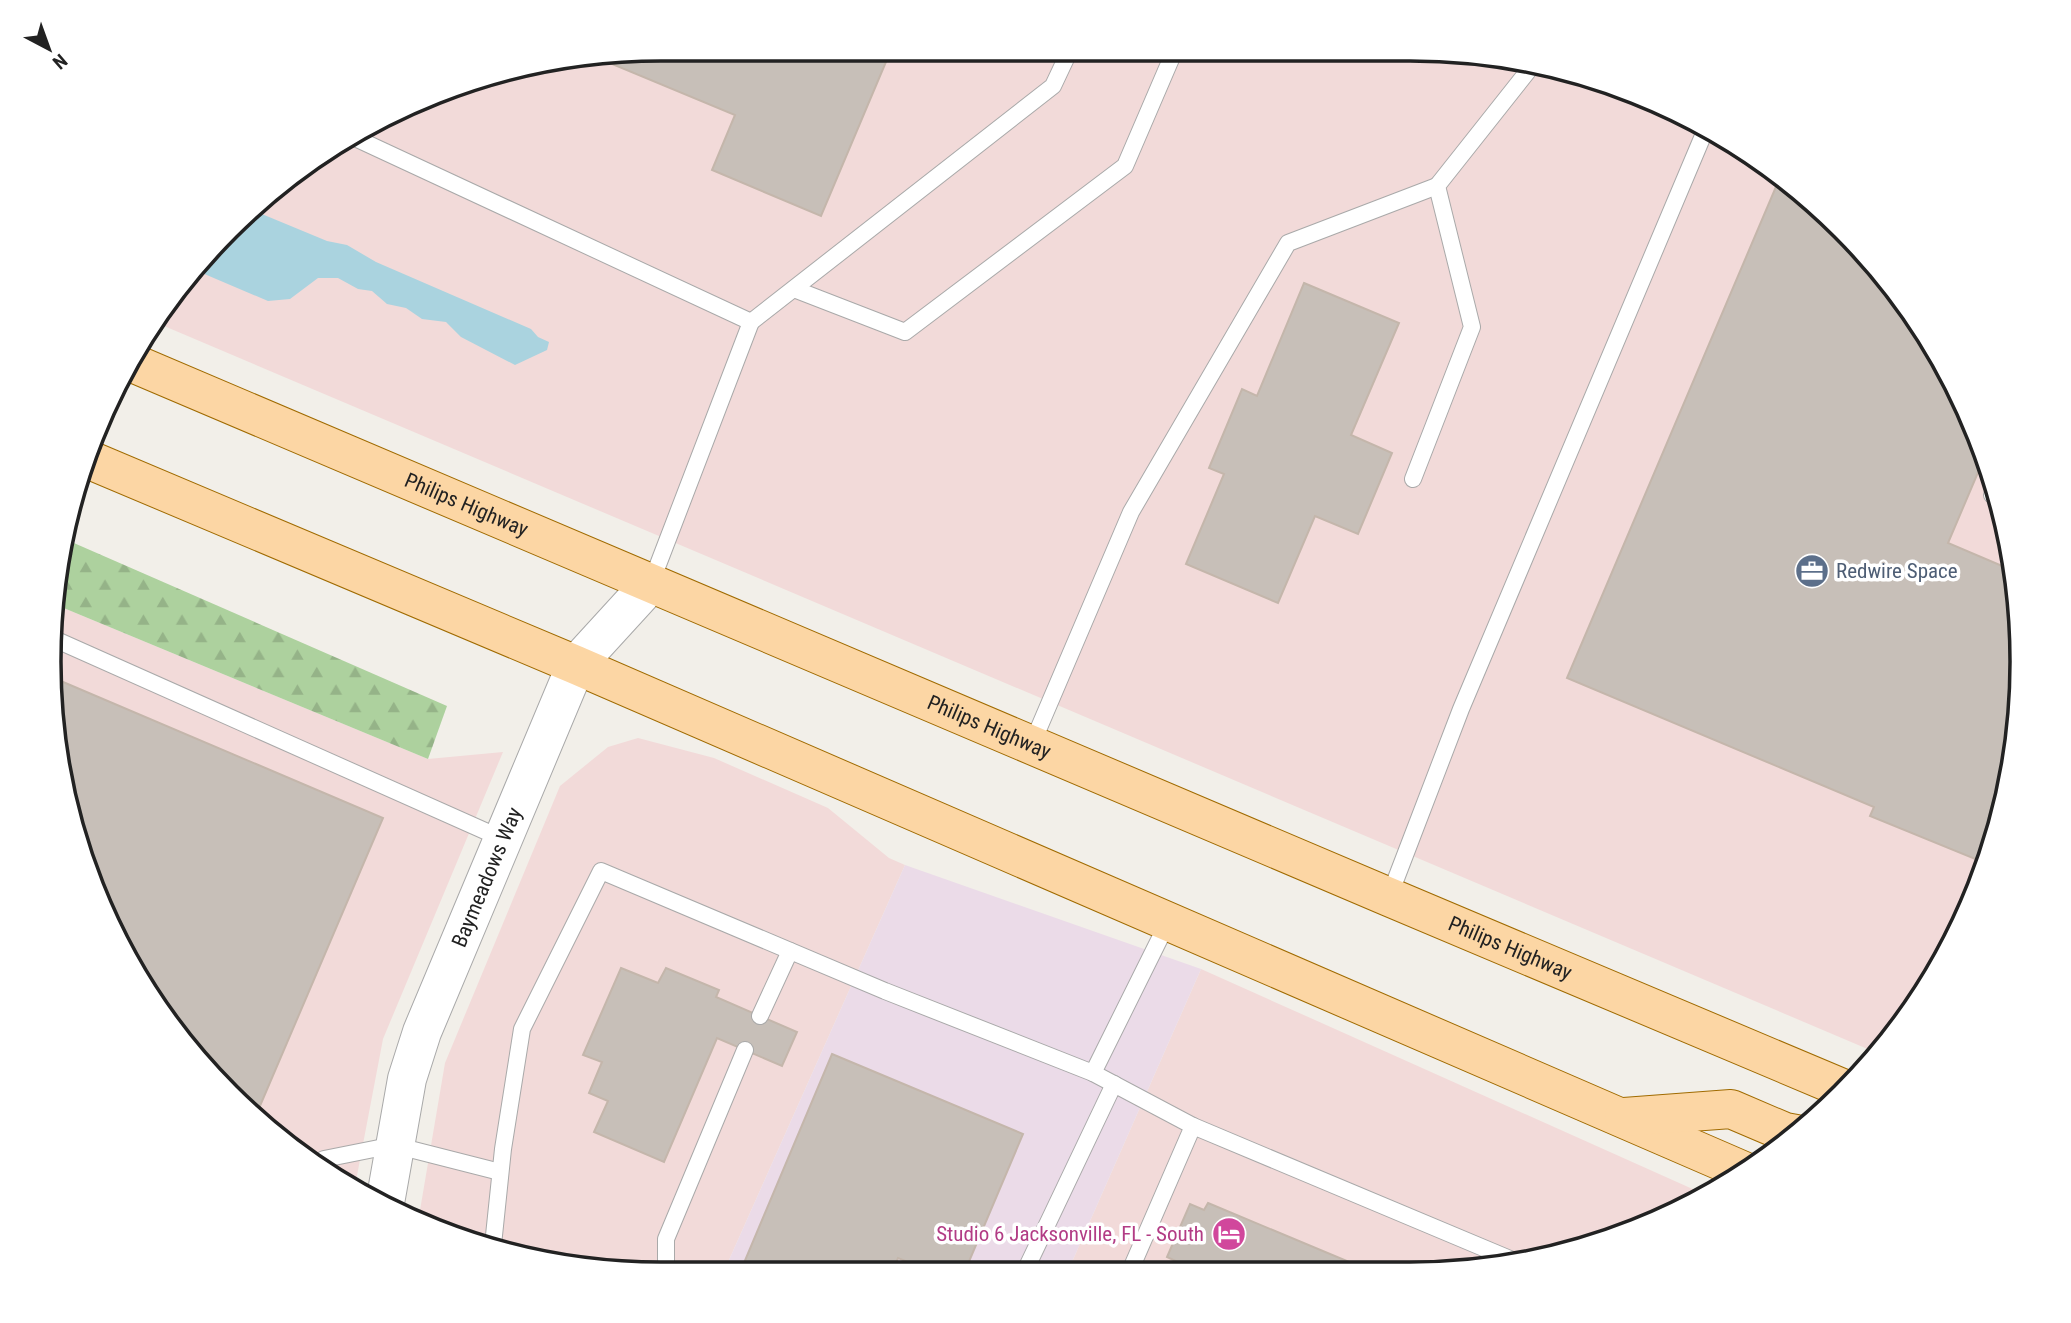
<svg xmlns="http://www.w3.org/2000/svg" width="2071" height="1323" viewBox="0 0 2071 1323" font-family="'Roboto Condensed',sans-serif">
	<style>
		.commercial { fill: #f2dad9 }
		.industrial { fill: #ebdbe8 }
		.forest { fill: url(#forest-firs) }
		.water { fill: #aad3df }
		.building { fill: #c7bfb8; stroke: #c4b6ab; stroke-width: 2 }
		.lines { fill: none; stroke-linecap: round; stroke-linejoin: round }
		.service-casing { stroke: #a9a9a9; stroke-width: 18 }
		.tertiary-casing { stroke: #a9a9a9; stroke-width: 40 }
		.primary-casing { stroke: #a06b00; stroke-width: 40 }
		.service { stroke: #fff; stroke-width: 16 }
		.tertiary { stroke: #fff; stroke-width: 38 }
		.primary { stroke: #fcd6a4; stroke-width: 38 }
		.labels { text-anchor: middle; dominant-baseline: central; stroke-width: 7; stroke-linejoin: round; paint-order: stroke }
		.street-label { font-size: 21px; fill: #222; stroke: #fff }
		.service-label { font-size: 21px; fill: #4e5e75; stroke: #fff; text-anchor: start }
		.hotel-label { font-size: 21px; fill: #b23c85; stroke: #fff; text-anchor: end }
		.rim { fill: none; stroke: #222; stroke-width: 3.5 }
	</style>
	<defs>
		<pattern id="forest-firs" width="22" height="20" patternUnits="userSpaceOnUse" patternTransform="scale(1.75)"><rect width="22" height="20" fill="#add19e"/><path d="M5 1l3.5 6h-7zM16 11l3.5 6h-7z" fill="#95b388"/></pattern>
	</defs>
	<rect width="100%" height="100%" fill="#f2efe9"/>
	<!-- commercial -->
	<g class="commercial">
		<polygon points="661,49 1489,54 1644,95 1783,176 1870,258 1940,356 1990,465 2017,582 2021,702 2001,820 1959,933 1895,1035 1877,1053 157,323 175,289 321,152 465,81"/>
		<polygon points="54,604 428,759 503,752 383,1039 355,1186 288,1147 152,1001 70,820 50,622"/>
		<polygon points="638,738 714,758 828,808 889,858 905,865 725,1269 582,1269 427,1228 418,1222 445,1063 560,786 608,747"/>
		<polygon points="1201,969 1706,1195 1681,1211 1568,1253 1450,1273 1068,1271"/>
	</g>
	<!-- industrial -->
	<polygon class="industrial" points="905,865 1201,969 1068,1271 725,1269"/>
	<!-- forest -->
	<polygon class="forest" points="67,540 447,706 428,759 54,604"/>
	<!-- water -->
	<polygon class="water" points="257,212 327,241 347,245 376,262 531,329 538,337 549,342 547,350 515,365 461,337 446,322 422,319 406,308 387,304 372,291 358,289 338,278 318,278 290,299 268,301 195,270"/>
	<!-- building -->
	<g class="building">
		<polygon points="662,49 891,50 821,216 712,170 735,115 600,59"/>
		<polygon points="1781,175 1870,258 1940,356 1985,456 1948,543 2014,571 2017,582 2021,702 2001,820 1985,863 1870,816 1874,807 1567,678"/>
		<polygon points="1304,283 1399,323 1351,435 1392,453 1358,534 1315,516 1278,603 1186,564 1224,474 1209,468 1242,389 1257,396"/>
		<polygon points="56,679 383,818 257,1113 152,1001 70,820"/>
		<polygon points="621,968 658,983 666,968 719,990 716,997 797,1032 782,1066 717,1038 664,1162 594,1132 608,1101 589,1093 602,1062 583,1055"/>
		<polygon points="832,1054 1023,1134 965,1271 928,1270 898,1258 893,1270 741,1270"/>
		<polygon points="1208,1203 1373,1272 1181,1271 1179,1270 1182,1264 1167,1257 1190,1204 1204,1210"/>
	</g>
	<g class="lines">
		<!-- service casing -->
		<g class="service-casing">
			<g id="service">
				<polyline points="353,137 751,322 651,583"/>
				<polyline points="794,289 905,332 1125,166 1174,52"/>
				<polyline points="751,322 1053,86 1069,52"/>
				<polyline points="1413,479 1472,327 1437,186 1532,66"/>
				<polyline points="1995,488 1992,495 1997,497"/>
				<polyline points="52,638 503,839"/>
				<polyline points="1032,744 1131,512 1288,243 1437,186"/>
				<polyline points="1389,897 1461,709 1705,131"/>
				<polyline points="760,1016 790,951"/>
				<polyline points="1093,1073 1193,1126 1130,1271"/>
				<polyline points="1193,1126 1517,1262"/>
				<polyline points="321,1166 324,1159 394,1145 500,1172"/>
				<polyline points="493,1245 503,1149 522,1029 601,871 885,991 1093,1073 1168,922"/>
				<polyline points="666,1269 666,1239 745,1050"/>
				<polyline points="1025,1271 1114,1084"/>
			</g>
		</g>
		<!-- tertiary casing -->
		<g class="tertiary-casing">
			<g id="tertiary">
				<path id="s1" d="M385,1203L407,1079L422,1032L576,665L651,583"/>
			</g>
		</g>
		<!-- primary casing -->
		<g class="primary-casing">
			<g id="primary">
				<path id="s2" d="M135,364L1389,897L1842,1088"/>
				<polyline points="85,458 576,665 1744,1171"/>
				<polyline points="1624,1117 1731,1109 1785,1132 1796,1134"/>
			</g>
		</g>
		<!-- service -->
		<use href="#service" class="service"/>
		<!-- tertiary -->
		<use href="#tertiary" class="tertiary"/>
		<!-- primary -->
		<use href="#primary" class="primary"/>
	</g>
	<!-- icons -->
	<defs>
		<g id="office-disc" transform="scale(1.75)"><circle r="9.5" fill="#5c6f8a" stroke="#fff"/><path d="M-6-3h4V-5.5h4V-3h4V5H-6ZM-1-4.5V-3h2v-1.5ZM-6 0V1H6V0Z" fill="#fff"/></g>
		<g id="hotel-disc" transform="scale(1.75)"><circle r="9.5" fill="#d1479c" stroke="#fff"/><path d="M-6-4.5h1.5V1H6V5H4.5V3h-9V5H-6ZM-4 0a1.8 1.8 0 1 1 3.6 0ZM.5 0V-2.5h3Q6-2.5 6 0Z" fill="#fff"/></g>
	</defs>
	<g fill-rule="evenodd">
		<use href="#office-disc" x="1812" y="571"/>
		<use href="#hotel-disc" x="1229" y="1234"/>
	</g>
	<g class="labels">
		<!-- street labels -->
		<g class="street-label">
			<text stroke="none"><textPath href="#s2" startOffset="360">Philips Highway</textPath></text>
			<text stroke="none"><textPath href="#s2" startOffset="928">Philips Highway</textPath></text>
			<text stroke="none"><textPath href="#s1" startOffset="343">Baymeadows Way</textPath></text>
			<text stroke="none"><textPath href="#s2" startOffset="1494">Philips Highway</textPath></text>
		</g>
		<!-- service labels -->
		<g class="service-label">
			<text x="1836" y="571">Redwire Space</text>
		</g>
		<!-- hotel labels -->
		<g class="hotel-label">
			<text x="1204" y="1234">Studio 6 Jacksonville, FL - South</text>
		</g>
	</g>
	<!-- crop -->
	<path d="M0 0H2071V1323H0ZM661 61H1410A600 600 0 0 1 2010 661V662A600 600 0 0 1 1410 1262H661A600 600 0 0 1 61 662V661A600 600 0 0 1 661 61Z" fill="#fff" fill-rule="evenodd"/>
	<path class="rim" d="M661 61H1410A600 600 0 0 1 2010 661V662A600 600 0 0 1 1410 1262H661A600 600 0 0 1 61 662V661A600 600 0 0 1 661 61Z"/>
	<!-- north arrow -->
	<g transform="translate(49 49) rotate(139)" stroke="#ffffff" stroke-width="5" paint-order="stroke">
	<path d="M0-5L12 26L0 18L-12 26Z" fill="#222222"/>
	<text y="-10" font-size="19" font-weight="bold" text-anchor="middle" fill="#222222">N</text>
	</g>
</svg>
